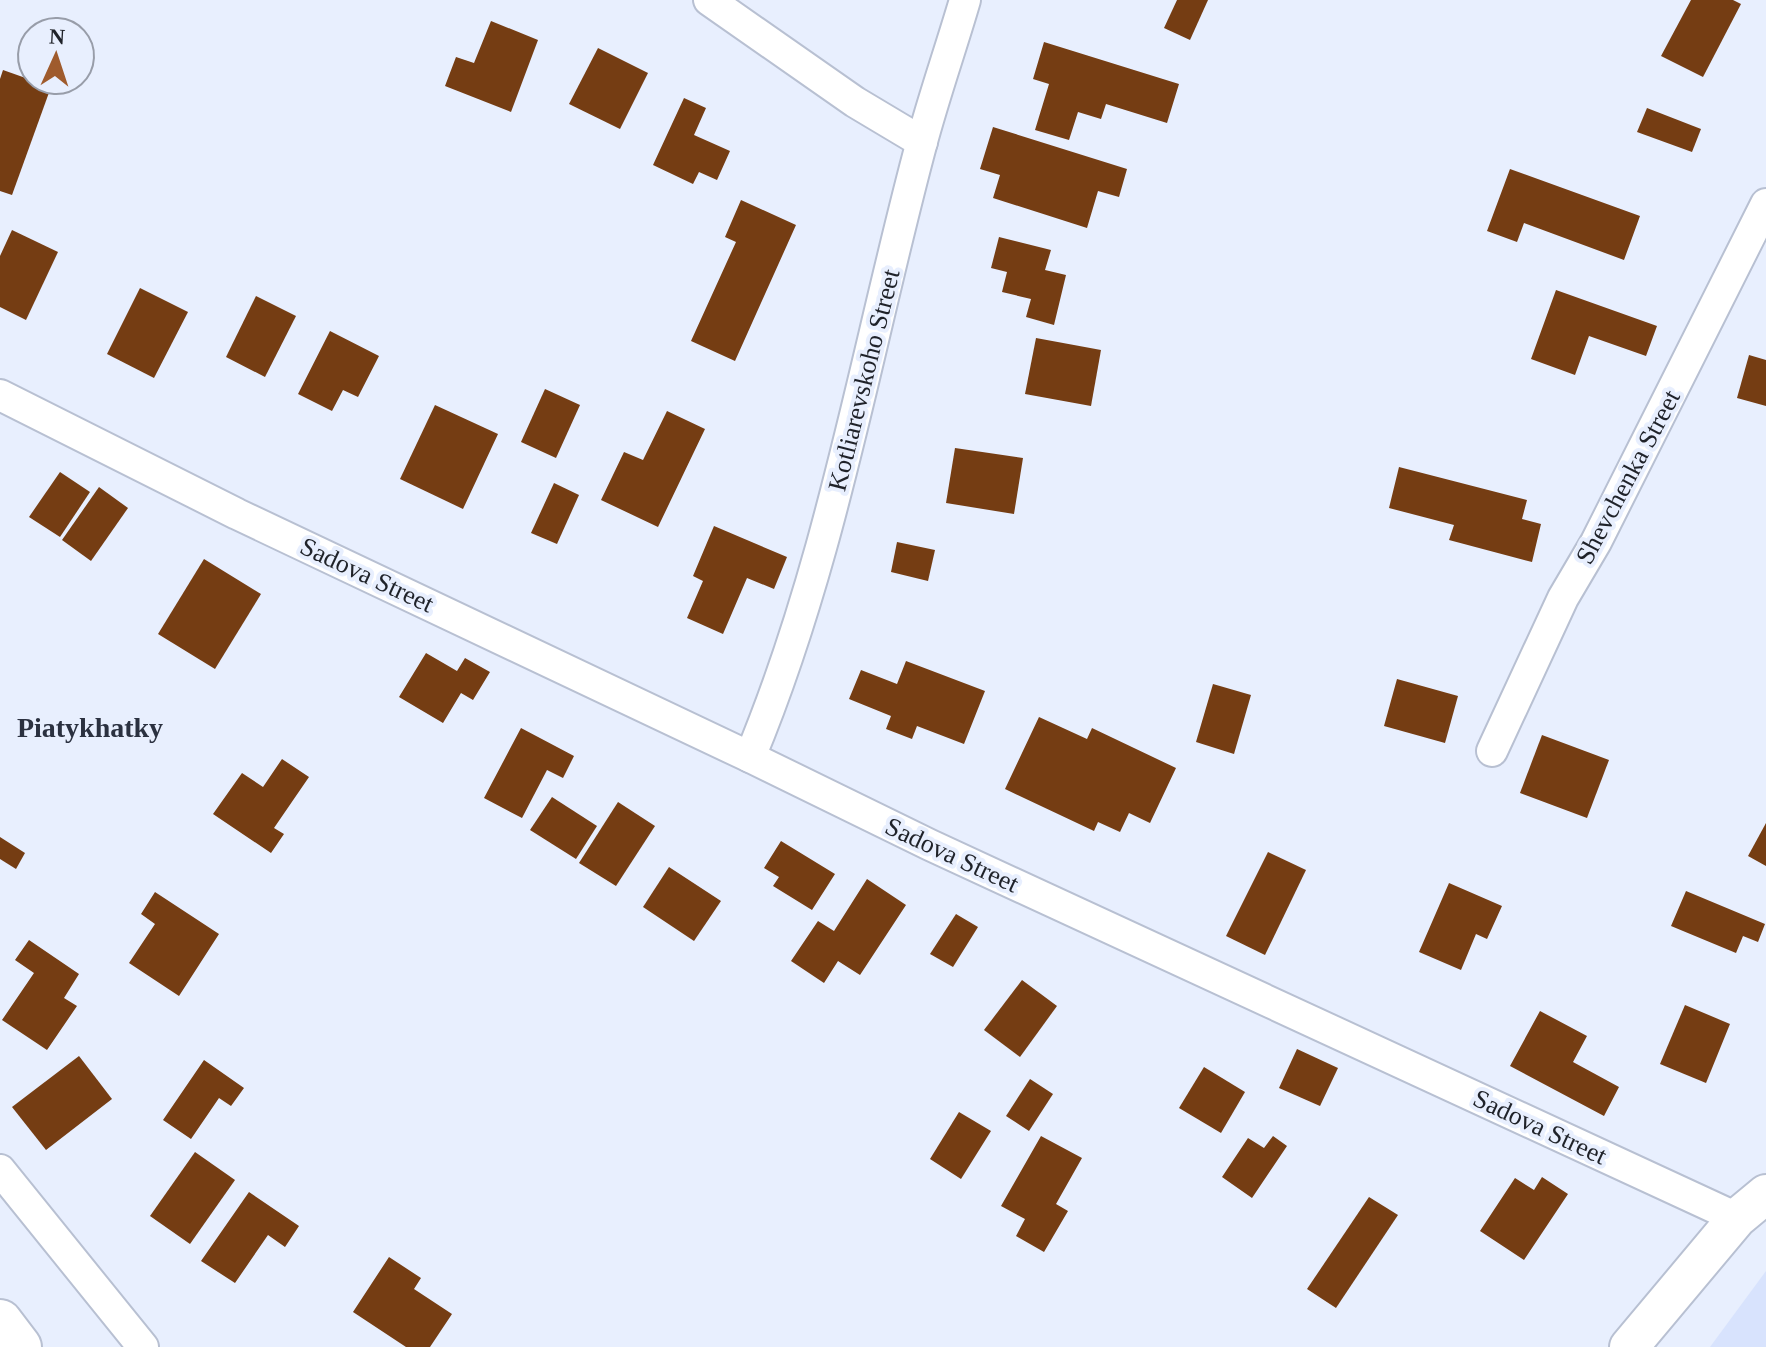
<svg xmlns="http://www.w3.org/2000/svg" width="1766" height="1347" viewBox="0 0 1766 1347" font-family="Georgia,serif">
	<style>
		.built { fill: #d8e3fd }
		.building { fill: #753d13 }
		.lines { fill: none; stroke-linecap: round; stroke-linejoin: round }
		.minor-casing { stroke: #b8c0d2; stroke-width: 34 }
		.tertiary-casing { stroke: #b8c0d2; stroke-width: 42 }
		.trunk-casing { stroke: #b8c0d2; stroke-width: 48 }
		.minor { stroke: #fff; stroke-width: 30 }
		.tertiary { stroke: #fff; stroke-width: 38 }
		.trunk { stroke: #fff; stroke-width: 44 }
		.labels { text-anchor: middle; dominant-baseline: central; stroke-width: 8; stroke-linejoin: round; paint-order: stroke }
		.street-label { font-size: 26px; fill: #1f2229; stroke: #e8effe }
		.neighbourhood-label { font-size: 28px; font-weight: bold; fill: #2b3140; stroke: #e8effe }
	</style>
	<rect width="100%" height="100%" fill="#e8effe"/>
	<!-- built -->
	<polygon class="built" points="1766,1271 1766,1347 1710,1347"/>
	<!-- building -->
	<g class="building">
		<polygon points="1177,0 1208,0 1190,40 1164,28"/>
		<polygon points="1691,0 1733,0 1741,4 1703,77 1661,56"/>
		<polygon points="491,21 538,40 511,112 445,86 456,57 474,63"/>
		<polygon points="1044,42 1179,84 1167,123 1106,104 1101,119 1078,112 1069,140 1035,130 1049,84 1033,79"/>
		<polygon points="598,48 648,73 620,129 569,104"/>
		<polygon points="3,70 51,87 12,195 0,191 0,79"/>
		<polygon points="684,98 706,108 694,135 730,151 717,180 699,172 693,184 653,165"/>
		<polygon points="1647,108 1701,129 1692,152 1637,132"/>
		<polygon points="993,127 1127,169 1119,197 1098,191 1087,228 993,198 1000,175 980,169"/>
		<polygon points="1510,169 1640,216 1624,260 1524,223 1517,242 1487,231"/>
		<polygon points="741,200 796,225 735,361 691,341 736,242 725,237"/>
		<polygon points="12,230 58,252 26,320 0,307 0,256"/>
		<polygon points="999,237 1051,250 1045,270 1066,275 1054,325 1026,317 1031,299 1002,292 1007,272 991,268"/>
		<polygon points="140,288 188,312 154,378 107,354"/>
		<polygon points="1556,290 1657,326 1646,356 1589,336 1575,375 1531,359"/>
		<polygon points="256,296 296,316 265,377 226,357"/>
		<polygon points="330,331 379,356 358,397 343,390 332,411 298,394"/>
		<polygon points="1036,338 1101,350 1091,406 1025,394"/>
		<polygon points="1749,355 1766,360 1766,406 1737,398"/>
		<polygon points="545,389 580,405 556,458 521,442"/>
		<polygon points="435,405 498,434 463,509 400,479"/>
		<polygon points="667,411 705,429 658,527 601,500 624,452 643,460"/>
		<polygon points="955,448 1023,458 1014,514 946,503"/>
		<polygon points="1399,467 1527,500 1522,519 1541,524 1532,562 1449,540 1454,525 1389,508"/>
		<polygon points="60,472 90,492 60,537 29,517"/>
		<polygon points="554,483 579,495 557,544 531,533"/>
		<polygon points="99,487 128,508 91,561 62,540"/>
		<polygon points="714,526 787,557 774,589 747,578 723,634 687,618 703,581 693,576"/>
		<polygon points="897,542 935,550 928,581 891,572"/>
		<polygon points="204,559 261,594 215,669 158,634"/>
		<polygon points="426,653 457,671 465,658 490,672 473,700 461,693 443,723 399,697"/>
		<polygon points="906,661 985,691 964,744 917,726 912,739 886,729 891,716 849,699 861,670 897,684"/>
		<polygon points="1397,679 1458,696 1445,743 1384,726"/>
		<polygon points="1213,684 1251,695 1234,754 1196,742"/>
		<polygon points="1039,717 1087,739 1092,728 1176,768 1150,823 1129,813 1120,832 1098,822 1094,831 1005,789"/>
		<polygon points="521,728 574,756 563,778 547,770 522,818 484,798"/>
		<polygon points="1542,735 1609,760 1587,818 1520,793"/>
		<polygon points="282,759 309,777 274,828 284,834 271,853 213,814 242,773 263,787"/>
		<polygon points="552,797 597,826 576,859 530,830"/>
		<polygon points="618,802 655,826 616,886 579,863"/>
		<polygon points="1766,823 1766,866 1748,856"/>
		<polygon points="0,837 25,853 16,869 0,859"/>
		<polygon points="781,841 835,874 812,910 773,886 779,877 764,868"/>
		<polygon points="1268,852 1306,870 1265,955 1226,936"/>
		<polygon points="669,867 721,901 694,941 643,907"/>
		<polygon points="867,879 906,905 860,975 838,961 824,983 791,961 818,921 834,931"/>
		<polygon points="1449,883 1502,906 1487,939 1476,934 1461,970 1419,952"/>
		<polygon points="1686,891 1765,924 1758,942 1743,936 1736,953 1671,926"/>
		<polygon points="155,892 219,934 179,996 129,963 155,924 141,914"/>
		<polygon points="956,914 978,927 953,967 930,954"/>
		<polygon points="29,940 79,974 64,998 77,1006 47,1050 2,1020 34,973 15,960"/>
		<polygon points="1022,980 1057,1006 1020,1057 984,1030"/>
		<polygon points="1685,1005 1730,1024 1706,1083 1660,1064"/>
		<polygon points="1540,1011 1587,1036 1573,1062 1619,1087 1604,1116 1510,1066"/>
		<polygon points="1297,1049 1338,1068 1320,1106 1279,1088"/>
		<polygon points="79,1056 112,1099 46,1150 12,1107"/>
		<polygon points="204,1060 244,1088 231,1106 219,1098 191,1139 163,1120"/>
		<polygon points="1204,1067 1245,1092 1221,1133 1179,1108"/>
		<polygon points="1030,1079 1053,1094 1029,1131 1006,1116"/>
		<polygon points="959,1112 991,1131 961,1179 930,1159"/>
		<polygon points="1041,1136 1082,1158 1056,1204 1068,1211 1044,1252 1016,1236 1025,1219 1001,1206"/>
		<polygon points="1273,1136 1287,1146 1252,1198 1222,1177 1248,1138 1264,1148"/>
		<polygon points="195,1152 235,1180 190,1244 150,1216"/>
		<polygon points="1542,1177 1568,1194 1524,1260 1480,1231 1515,1178 1534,1190"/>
		<polygon points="249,1192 299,1226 285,1247 268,1235 235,1283 201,1261"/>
		<polygon points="1369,1197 1398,1215 1336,1308 1307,1289"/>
		<polygon points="389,1257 421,1278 414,1289 452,1314 430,1347 406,1347 353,1312"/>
	</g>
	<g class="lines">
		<!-- minor casing -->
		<g class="minor-casing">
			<g id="minor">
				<polyline points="709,0 855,102 922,142"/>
				<polyline points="0,395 237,514 750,757 930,845 1737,1218"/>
				<polyline points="1492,751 1563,598 1596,542 1766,204"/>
				<path d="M750,757C832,560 866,350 921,145C934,96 951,48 965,0"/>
				<polyline points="0,1170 143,1347"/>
			</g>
		</g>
		<!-- tertiary casing -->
		<g class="tertiary-casing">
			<polyline id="tertiary" points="1629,1347 1737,1218 1766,1194"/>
		</g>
		<!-- trunk casing -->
		<g class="trunk-casing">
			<polyline id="trunk" points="0,1322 19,1347"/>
		</g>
		<!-- minor -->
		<use href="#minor" class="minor"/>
		<!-- tertiary -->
		<use href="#tertiary" class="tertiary"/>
		<!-- trunk -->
		<use href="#trunk" class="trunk"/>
	</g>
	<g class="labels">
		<!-- street labels -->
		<g class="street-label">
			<text transform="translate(864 380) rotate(-76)">Kotliarevskoho Street</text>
			<text transform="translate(1628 477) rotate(-62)">Shevchenka Street</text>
			<text transform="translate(367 575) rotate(25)">Sadova Street</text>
			<text transform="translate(952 855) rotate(25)">Sadova Street</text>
			<text transform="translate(1540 1127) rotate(25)">Sadova Street</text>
		</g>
		<!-- neighbourhood labels -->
		<g class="neighbourhood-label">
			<text x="90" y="727">Piatykhatky</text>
		</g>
	</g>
	<!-- north arrow -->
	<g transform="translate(56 56) rotate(3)"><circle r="38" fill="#e8effe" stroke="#989da9" stroke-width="2"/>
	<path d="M0-6L14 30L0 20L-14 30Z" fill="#9f5b2d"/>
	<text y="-12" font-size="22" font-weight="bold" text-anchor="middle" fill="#1f2229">N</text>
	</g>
</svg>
